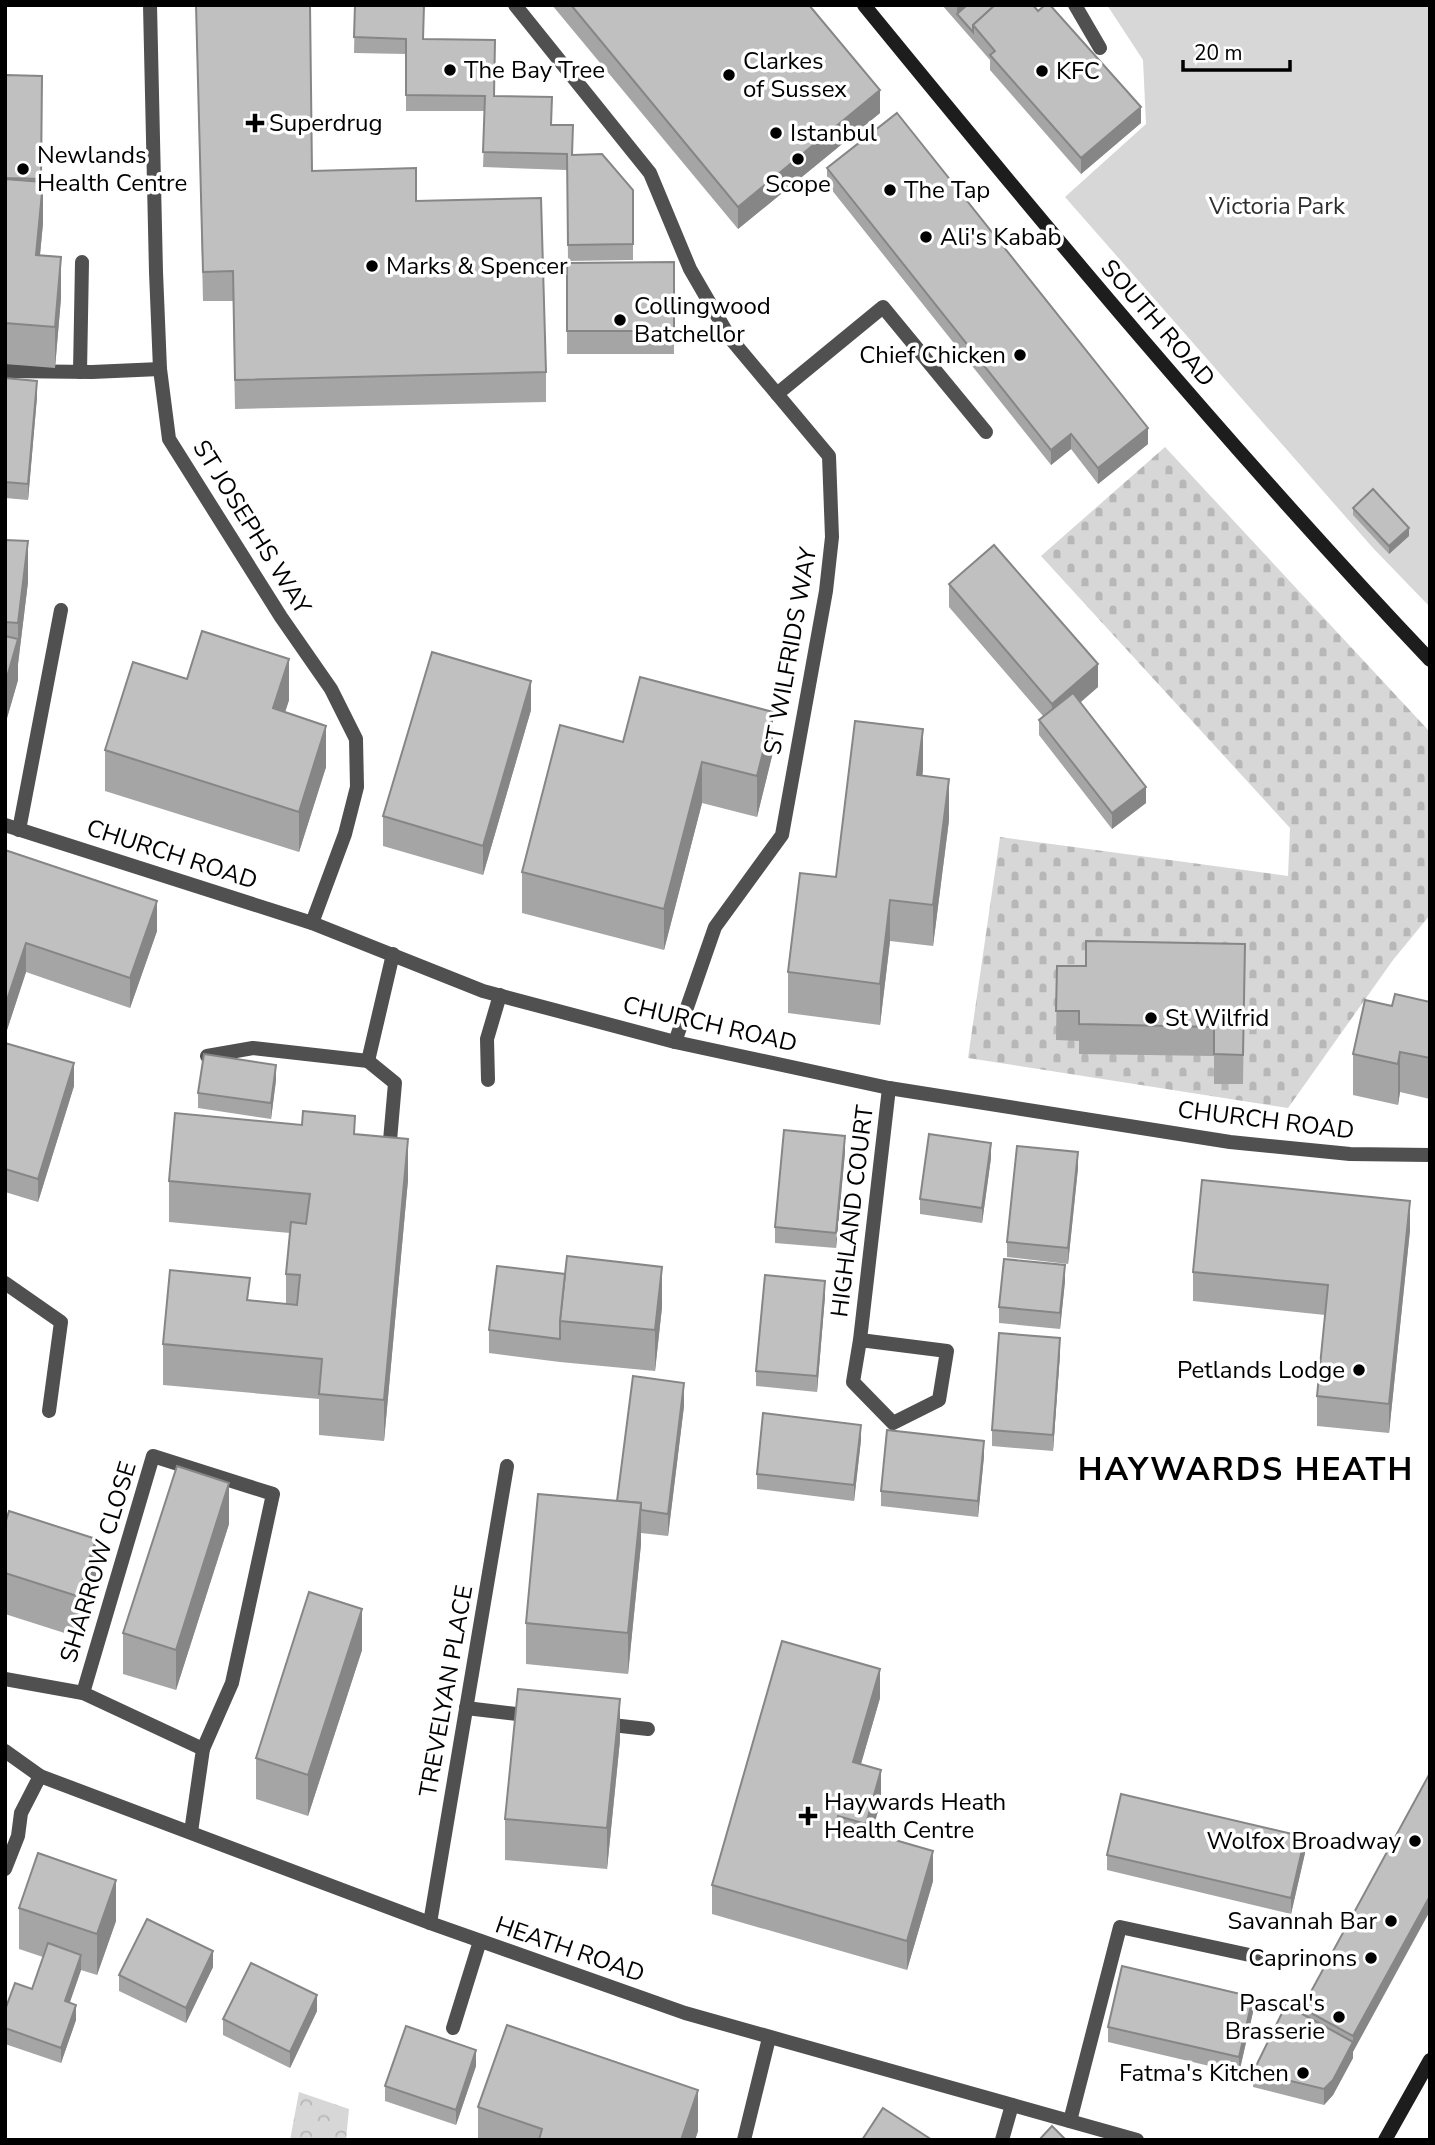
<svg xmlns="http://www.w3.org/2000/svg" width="1435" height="2145" viewBox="0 0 1435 2145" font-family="'Nunito Sans',sans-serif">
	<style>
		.forest { fill: url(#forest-crowns) }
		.cemetery { fill: url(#cemetery-stones) }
		.green { fill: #d7d7d7 }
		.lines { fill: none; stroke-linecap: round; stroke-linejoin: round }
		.lane { stroke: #505050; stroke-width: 14 }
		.street { stroke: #505050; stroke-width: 14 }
		.secondary { stroke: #1d1d1d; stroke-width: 14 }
		.wall { fill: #a5a5a5 }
		.shaded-wall { fill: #868686 }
		.building { fill: #c0c0c0; stroke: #868686; stroke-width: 2 }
		.poi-dot { fill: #000; stroke: #fff; stroke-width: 2.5 }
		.labels { text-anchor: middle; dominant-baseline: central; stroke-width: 7; stroke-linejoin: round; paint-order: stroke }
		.poi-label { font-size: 24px; fill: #000; stroke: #fff; text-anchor: start }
		.park-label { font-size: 24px; fill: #2e2e2e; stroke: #fff }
		.street-label { font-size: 24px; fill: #000; stroke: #fff }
		.district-label { font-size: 32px; font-weight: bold; letter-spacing: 2px; fill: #000; stroke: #fff }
	</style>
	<defs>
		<pattern id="forest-crowns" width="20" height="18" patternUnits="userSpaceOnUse" patternTransform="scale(1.75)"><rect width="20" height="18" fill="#d7d7d7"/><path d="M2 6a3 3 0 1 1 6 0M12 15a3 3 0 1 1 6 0" fill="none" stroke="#b7b7b7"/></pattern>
		<pattern id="cemetery-stones" width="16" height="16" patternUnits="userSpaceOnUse" patternTransform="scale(1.75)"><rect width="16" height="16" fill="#d7d7d7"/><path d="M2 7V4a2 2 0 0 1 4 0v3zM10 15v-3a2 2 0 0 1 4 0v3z" fill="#b7b7b7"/></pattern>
	</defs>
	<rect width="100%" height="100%" fill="#fff"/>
	<!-- forest -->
	<polygon class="forest" points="299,2092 349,2109 346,2140 290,2140"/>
	<!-- cemetery -->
	<polygon class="cemetery" points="1165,447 1430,732 1430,915 1393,960 1288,1108 968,1058 1000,837 1288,876 1290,828 1041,556"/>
	<!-- green -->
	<polygon class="green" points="1107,5 1430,5 1430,607 1373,548 1065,197 1146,124 1143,60"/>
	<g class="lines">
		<!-- lane -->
		<g class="lane">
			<polyline points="1075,5 1100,48"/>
			<polyline points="5,371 92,372 160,369"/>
			<polyline points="80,372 82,262"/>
			<polyline points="777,394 883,307 986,432"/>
			<polyline points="488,1080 487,1039 500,995"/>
			<polyline points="5,1283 61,1322 49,1411"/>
			<polyline points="466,1708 534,1716"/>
			<polyline points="603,1724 648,1729"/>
			<polyline points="453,2028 480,1941"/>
			<polyline points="744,2140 769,2038"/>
		</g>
		<!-- street -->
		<g class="street">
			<polyline points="150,5 156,272 160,369 169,439 281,617 331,689 356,739 357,787 345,834 312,923"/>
			<polyline points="515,5 650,173 690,269 730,338 829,456 832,537 826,591 782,835 715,927 675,1042"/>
			<polyline points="5,825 312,923 483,991 675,1042 889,1088 1230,1142 1350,1154 1430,1155"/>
			<polyline points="19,830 61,610"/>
			<polyline points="207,1056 253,1048 368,1061 393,954"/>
			<polyline points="368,1061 395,1083 389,1152"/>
			<polyline points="860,1340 947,1351 939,1400 893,1423 853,1382 860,1340 889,1088"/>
			<polyline points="5,1679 83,1693 203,1749 191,1832"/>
			<polyline points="83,1693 153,1456 273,1494 232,1683 203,1749"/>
			<polyline points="5,1751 40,1776 430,1923 685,2013 1137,2140"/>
			<polyline points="5,1869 18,1836 21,1813 40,1776"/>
			<polyline points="430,1923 507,1466"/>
			<polyline points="1070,2121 1120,1927 1268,1959"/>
			<polyline points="1002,2140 1012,2105"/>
		</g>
		<!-- secondary -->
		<g class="secondary">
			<path d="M864,5C1047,229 1231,450 1430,660"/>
			<polyline points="1385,2140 1430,2060"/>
		</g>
	</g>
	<!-- wall -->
	<g class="wall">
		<polygon points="196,5 310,5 312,171 416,201 546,372 546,402 235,409 233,301 203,301"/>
		<polygon points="355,5 424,39 494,96 551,125 572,155 633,190 633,260 568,261 567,170 483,167 485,111 406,111 406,54 354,53"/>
		<polygon points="552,5 809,5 880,113 738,229"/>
		<polygon points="942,5 1033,5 1141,123 1081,174 990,70 990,60"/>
		<polygon points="5,75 42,76 41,182 43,223 40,255 61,298 55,368 5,364"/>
		<polygon points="827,168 1148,444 1098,484 1071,449 1051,465 827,184"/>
		<polygon points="674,262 674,354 567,354 567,263"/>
		<polygon points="5,378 37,397 28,500 5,498"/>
		<polygon points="1353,508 1409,536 1389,554 1353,515"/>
		<polygon points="5,540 28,582 18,664 18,680 5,725"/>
		<polygon points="949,584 1098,687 1080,703 1146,803 1112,829 1039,735 1039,720 1043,716 949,607"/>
		<polygon points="187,679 289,700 285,712 326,767 299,852 105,791 105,750"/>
		<polygon points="531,710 483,875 383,846 383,816"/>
		<polygon points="623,742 773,752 757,817 702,803 664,950 522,913 522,872"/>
		<polygon points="923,770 922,776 949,820 933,946 890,941 880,1025 788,1013 788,972 836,877"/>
		<polygon points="5,850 157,931 130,1008 26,972 7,1030 5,1029"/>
		<polygon points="1245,944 1243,1084 1214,1084 1214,1056 1079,1054 1079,1041 1056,1040 1057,966 1086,966"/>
		<polygon points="1430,1002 1430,1099 1400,1092 1398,1105 1353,1095 1353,1054 1392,1006"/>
		<polygon points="5,1043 74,1086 38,1202 5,1192"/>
		<polygon points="276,1080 271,1119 198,1108 198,1093"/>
		<polygon points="355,1134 408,1180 384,1441 319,1435 319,1399 163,1385 163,1344 250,1301 286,1304 286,1274 290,1233 169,1222 169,1181"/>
		<polygon points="845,1152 836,1248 775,1243 775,1227"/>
		<polygon points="991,1158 982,1223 920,1214 920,1199"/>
		<polygon points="1078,1168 1068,1264 1007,1257 1007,1242"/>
		<polygon points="1410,1230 1389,1433 1317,1426 1317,1396 1325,1315 1193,1301 1193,1272"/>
		<polygon points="1065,1281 1060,1329 999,1323 999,1307"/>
		<polygon points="825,1296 817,1392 756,1386 756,1371"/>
		<polygon points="662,1307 655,1371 560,1362 489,1353 489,1330"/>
		<polygon points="1060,1354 1053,1451 992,1446 992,1430"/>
		<polygon points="684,1406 668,1536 641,1533 641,1544 628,1674 526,1664 526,1623 617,1501"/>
		<polygon points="861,1440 854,1501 757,1489 757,1474"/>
		<polygon points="984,1456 978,1517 881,1506 881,1491"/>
		<polygon points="5,1524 96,1580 77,1637 5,1614"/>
		<polygon points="229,1524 176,1690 123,1674 123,1633"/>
		<polygon points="362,1650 308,1816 256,1799 256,1758"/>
		<polygon points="880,1698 861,1764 881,1800 872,1833 933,1881 907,1970 712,1914 712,1885"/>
		<polygon points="620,1740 607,1869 505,1860 505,1819"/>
		<polygon points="1430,1773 1353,2051 1353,2058 1333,2095 1324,2105 1253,2087 1253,2072 1302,2014 1302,2008"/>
		<polygon points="1305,1853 1291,1914 1107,1870 1107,1855"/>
		<polygon points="19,1908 116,1921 97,1975 81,1970 70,2002 76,2020 61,2063 5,2044 5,2010 32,1989 43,1957 19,1949"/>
		<polygon points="213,1967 186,2023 119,1991 119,1975"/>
		<polygon points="317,2011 290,2068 223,2035 223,2019"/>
		<polygon points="1253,2012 1239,2073 1108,2042 1108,2027"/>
		<polygon points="476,2066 456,2125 385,2101 385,2086"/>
		<polygon points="478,2107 698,2131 695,2140 478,2140"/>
	</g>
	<!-- shaded-wall -->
	<g class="shaded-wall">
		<polygon points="958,5 977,5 957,14 957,6"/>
		<polygon points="880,90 880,113 738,229 738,207"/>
		<polygon points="1141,107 1141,123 1081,174 1081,158"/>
		<polygon points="43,182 43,223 36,296 36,255"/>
		<polygon points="61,257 61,298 55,368 55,327"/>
		<polygon points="37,381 37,397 28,500 28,484"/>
		<polygon points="1148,428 1148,444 1098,484 1098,468"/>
		<polygon points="1071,434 1071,449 1051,465 1051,450"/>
		<polygon points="1409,528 1409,536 1389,554 1389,546"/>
		<polygon points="28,541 28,582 18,664 18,623"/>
		<polygon points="18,639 18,680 5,725 5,684"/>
		<polygon points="289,659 289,700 273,749 273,708"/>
		<polygon points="1098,664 1098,687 1052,726 1052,704"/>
		<polygon points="531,681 531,710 483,875 483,846"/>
		<polygon points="773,712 773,752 757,817 757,776"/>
		<polygon points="326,726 326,767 299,852 299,812"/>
		<polygon points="923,729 923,770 917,816 917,775"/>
		<polygon points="702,762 702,803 664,950 664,909"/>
		<polygon points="949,779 949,820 933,946 933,905"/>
		<polygon points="1146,787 1146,803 1112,829 1112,813"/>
		<polygon points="890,900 890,941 880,1025 880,984"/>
		<polygon points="157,901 157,931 130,1008 130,978"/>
		<polygon points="26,943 26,972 7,1030 7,1000"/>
		<polygon points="1400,1052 1400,1092 1398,1105 1398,1064"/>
		<polygon points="74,1063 74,1086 38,1202 38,1179"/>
		<polygon points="276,1065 276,1080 271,1119 271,1103"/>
		<polygon points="845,1136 845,1152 836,1248 836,1233"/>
		<polygon points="408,1139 408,1180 384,1441 384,1400"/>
		<polygon points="991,1143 991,1158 982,1223 982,1208"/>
		<polygon points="1078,1152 1078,1168 1068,1264 1068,1248"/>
		<polygon points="1410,1201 1410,1230 1389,1433 1389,1404"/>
		<polygon points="1065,1265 1065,1281 1060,1329 1060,1313"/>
		<polygon points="662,1267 662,1307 655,1371 655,1330"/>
		<polygon points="825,1281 825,1296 817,1392 817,1376"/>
		<polygon points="1060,1338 1060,1354 1053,1451 1053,1435"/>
		<polygon points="684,1383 684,1406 668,1536 668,1514"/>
		<polygon points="861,1425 861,1440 854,1501 854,1485"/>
		<polygon points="984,1441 984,1456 978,1517 978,1501"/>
		<polygon points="229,1483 229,1524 176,1690 176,1650"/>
		<polygon points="641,1503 641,1544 628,1674 628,1633"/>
		<polygon points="96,1539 96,1580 77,1637 77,1596"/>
		<polygon points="362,1609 362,1650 308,1816 308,1775"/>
		<polygon points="880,1669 880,1698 853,1791 853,1762"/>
		<polygon points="620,1699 620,1740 607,1869 607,1828"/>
		<polygon points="881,1770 881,1800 866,1853 866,1824"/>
		<polygon points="1305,1837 1305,1853 1291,1914 1291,1898"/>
		<polygon points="933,1851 933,1881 907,1970 907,1941"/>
		<polygon points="116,1880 116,1921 97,1975 97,1934"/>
		<polygon points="1430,1896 1430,1911 1353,2052 1353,2036"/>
		<polygon points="213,1951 213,1967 186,2023 186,2008"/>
		<polygon points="81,1955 81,1970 65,2016 65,2001"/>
		<polygon points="317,1995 317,2011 290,2068 290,2052"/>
		<polygon points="1253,1997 1253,2012 1239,2073 1239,2057"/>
		<polygon points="76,2005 76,2020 61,2063 61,2048"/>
		<polygon points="1353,2042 1353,2058 1333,2095 1324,2105 1324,2089"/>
		<polygon points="476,2050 476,2066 456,2125 456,2110"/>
		<polygon points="698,2090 698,2131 695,2140 681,2140"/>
	</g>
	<!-- building -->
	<g class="building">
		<polygon points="196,5 310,5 312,171 416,168 416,201 541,198 546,372 235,380 233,271 203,272"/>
		<polygon points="355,5 424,5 423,39 495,40 494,96 552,97 551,125 573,125 572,155 602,154 633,190 633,244 568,245 567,154 483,152 485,96 406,95 406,39 354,37"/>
		<polygon points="571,5 809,5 880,90 738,207"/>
		<polygon points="967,5 995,5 973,25 973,32 957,14"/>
		<polygon points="995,5 1033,5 1038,11 1045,5 1050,5 1141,107 1081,158 990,55 995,51 973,25"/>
		<polygon points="5,75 42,76 41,179 5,178"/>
		<polygon points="897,113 1148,428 1098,468 1071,434 1051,450 827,168"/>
		<polygon points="5,179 43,182 36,255 61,257 55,327 5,323"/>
		<polygon points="674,262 674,331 567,331 567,263"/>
		<polygon points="5,378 37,381 28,484 5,482"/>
		<polygon points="1373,489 1409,528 1389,546 1353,508"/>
		<polygon points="5,540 28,541 18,623 5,622"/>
		<polygon points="994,545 1098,664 1052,704 949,584"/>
		<polygon points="202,631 289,659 273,708 326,726 299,812 105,750 133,662 187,679"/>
		<polygon points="5,636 18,639 5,684"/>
		<polygon points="432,652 531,681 483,846 383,816"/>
		<polygon points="640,677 773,712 757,776 702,762 664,909 522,872 560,725 623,742"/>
		<polygon points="1073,693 1146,787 1112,813 1039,720"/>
		<polygon points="855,721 923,729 917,775 949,779 933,905 890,900 880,984 788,972 800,873 836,877"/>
		<polygon points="5,850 157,901 130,978 26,943 7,1000 5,1000"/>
		<polygon points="1086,941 1245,944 1243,1055 1214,1054 1214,1027 1079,1024 1079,1011 1056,1011 1057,966 1086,966"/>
		<polygon points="1395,994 1430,1002 1430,1058 1400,1052 1398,1064 1353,1054 1365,1000 1392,1006"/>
		<polygon points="5,1043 74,1063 38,1179 5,1169"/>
		<polygon points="204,1054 276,1065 271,1103 198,1093"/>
		<polygon points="303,1111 355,1116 354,1134 408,1139 384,1400 319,1394 322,1359 163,1344 170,1270 250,1278 247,1300 297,1305 300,1275 286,1274 291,1222 306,1224 310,1194 169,1181 175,1113 302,1125"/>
		<polygon points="784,1130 845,1136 836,1233 775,1227"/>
		<polygon points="929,1134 991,1143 982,1208 920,1199"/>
		<polygon points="1017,1146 1078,1152 1068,1248 1007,1242"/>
		<polygon points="1202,1180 1410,1201 1389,1404 1317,1396 1328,1285 1193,1272"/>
		<polygon points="567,1256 662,1267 655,1330 560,1321"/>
		<polygon points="1004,1259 1065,1265 1060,1313 999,1307"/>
		<polygon points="497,1266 565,1274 560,1321 560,1339 489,1330"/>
		<polygon points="765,1275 825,1281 817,1376 756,1371"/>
		<polygon points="999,1333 1060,1338 1053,1435 992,1430"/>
		<polygon points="633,1376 684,1383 668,1514 641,1510 641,1503 617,1501"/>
		<polygon points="763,1413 861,1425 854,1485 757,1474"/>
		<polygon points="887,1430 984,1441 978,1501 881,1491"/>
		<polygon points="177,1466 229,1483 176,1650 123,1633"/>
		<polygon points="538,1494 641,1503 628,1633 526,1623"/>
		<polygon points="9,1511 96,1539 77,1596 5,1573 5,1524"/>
		<polygon points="309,1592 362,1609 308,1775 256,1758"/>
		<polygon points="782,1641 880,1669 853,1762 881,1770 866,1824 838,1816 836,1823 933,1851 907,1941 712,1885"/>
		<polygon points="518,1689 620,1699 607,1828 505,1819"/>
		<polygon points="1430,1773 1430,1896 1353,2036 1302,2008"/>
		<polygon points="1121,1794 1305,1837 1291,1898 1107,1855"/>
		<polygon points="38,1853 116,1880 97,1934 19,1908"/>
		<polygon points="147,1919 213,1951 186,2008 119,1975"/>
		<polygon points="48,1943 81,1955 65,2001 76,2005 61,2048 5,2028 5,2010 15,1983 32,1989"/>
		<polygon points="251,1963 317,1995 290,2052 223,2019"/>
		<polygon points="1122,1966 1253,1997 1239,2057 1108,2027"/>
		<polygon points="1286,2005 1353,2042 1333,2080 1324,2089 1253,2072"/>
		<polygon points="507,2025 698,2090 681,2140 539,2140 542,2129 478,2107"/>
		<polygon points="406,2026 476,2050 456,2110 385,2086"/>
		<polygon points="883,2108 932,2140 862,2140"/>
		<polygon points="1052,2126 1066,2140 1039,2140"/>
	</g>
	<!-- markers -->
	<g class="poi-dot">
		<circle cx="450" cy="70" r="7"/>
		<circle cx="1042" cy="71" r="7"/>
		<circle cx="729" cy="75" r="7"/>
		<path d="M251.5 112.5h7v7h7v7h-7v7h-7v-7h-7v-7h7z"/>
		<circle cx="776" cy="133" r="7"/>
		<circle cx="798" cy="159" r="7"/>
		<circle cx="23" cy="169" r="7"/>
		<circle cx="890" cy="190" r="7"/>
		<circle cx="926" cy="237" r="7"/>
		<circle cx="372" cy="266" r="7"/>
		<circle cx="620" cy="320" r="7"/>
		<circle cx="1020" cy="355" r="7"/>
		<circle cx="1151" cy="1018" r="7"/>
		<circle cx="1359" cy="1370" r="7"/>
		<path d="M804.5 1805.5h7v7h7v7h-7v7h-7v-7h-7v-7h7z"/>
		<circle cx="1415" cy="1841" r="7"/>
		<circle cx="1391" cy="1921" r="7"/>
		<circle cx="1371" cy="1958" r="7"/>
		<circle cx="1339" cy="2017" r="7"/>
		<circle cx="1303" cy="2073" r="7"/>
	</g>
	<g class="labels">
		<!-- poi labels -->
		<g class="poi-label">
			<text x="743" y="61">Clarkes<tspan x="743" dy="28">of Sussex</tspan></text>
			<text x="464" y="70">The Bay Tree</text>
			<text x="1056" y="71">KFC</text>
			<text x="269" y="123">Superdrug</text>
			<text x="790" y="133">Istanbul</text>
			<text x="37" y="155">Newlands<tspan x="37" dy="28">Health Centre</tspan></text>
			<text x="798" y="184" text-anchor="middle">Scope</text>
			<text x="904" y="190">The Tap</text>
			<text x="940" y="237">Ali's Kabab</text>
			<text x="386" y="266">Marks &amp; Spencer</text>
			<text x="634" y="306">Collingwood<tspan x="634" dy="28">Batchellor</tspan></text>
			<text x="1006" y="355" text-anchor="end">Chief Chicken</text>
			<text x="1165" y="1018">St Wilfrid</text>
			<text x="1345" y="1370" text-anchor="end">Petlands Lodge</text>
			<text x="824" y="1802">Haywards Heath<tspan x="824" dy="28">Health Centre</tspan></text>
			<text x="1401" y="1841" text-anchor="end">Wolfox Broadway</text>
			<text x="1377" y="1921" text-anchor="end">Savannah Bar</text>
			<text x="1357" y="1958" text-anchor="end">Caprinons</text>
			<text x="1325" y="2003" text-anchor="end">Pascal's<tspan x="1325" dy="28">Brasserie</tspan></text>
			<text x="1289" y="2073" text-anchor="end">Fatma's Kitchen</text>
		</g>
		<!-- park labels -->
		<g class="park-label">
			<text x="1277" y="206">Victoria Park</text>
		</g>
		<!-- street labels -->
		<g class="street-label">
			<text transform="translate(1158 323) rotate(49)">SOUTH ROAD</text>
			<text transform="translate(252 527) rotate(58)">ST JOSEPHS WAY</text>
			<text transform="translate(790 651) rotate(-80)">ST WILFRIDS WAY</text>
			<text transform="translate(172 854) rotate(18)">CHURCH ROAD</text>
			<text transform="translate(710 1024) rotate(13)">CHURCH ROAD</text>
			<text transform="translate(1266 1120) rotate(7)">CHURCH ROAD</text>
			<text transform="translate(852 1211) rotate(-83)">HIGHLAND COURT</text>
			<text transform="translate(98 1562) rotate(-73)">SHARROW CLOSE</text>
			<text transform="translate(446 1691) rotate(-80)">TREVELYAN PLACE</text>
			<text transform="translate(570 1949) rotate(19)">HEATH ROAD</text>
		</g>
		<!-- district labels -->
		<g class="district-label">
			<text x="1246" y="1469">HAYWARDS HEATH</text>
		</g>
	</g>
	<!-- border -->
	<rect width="1435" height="2145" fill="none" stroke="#000000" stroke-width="14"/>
	<!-- scale -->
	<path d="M1183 60v10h107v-10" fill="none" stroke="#000000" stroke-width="3.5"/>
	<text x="1194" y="60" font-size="21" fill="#000000" stroke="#ffffff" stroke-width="5" paint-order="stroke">20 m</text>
</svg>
